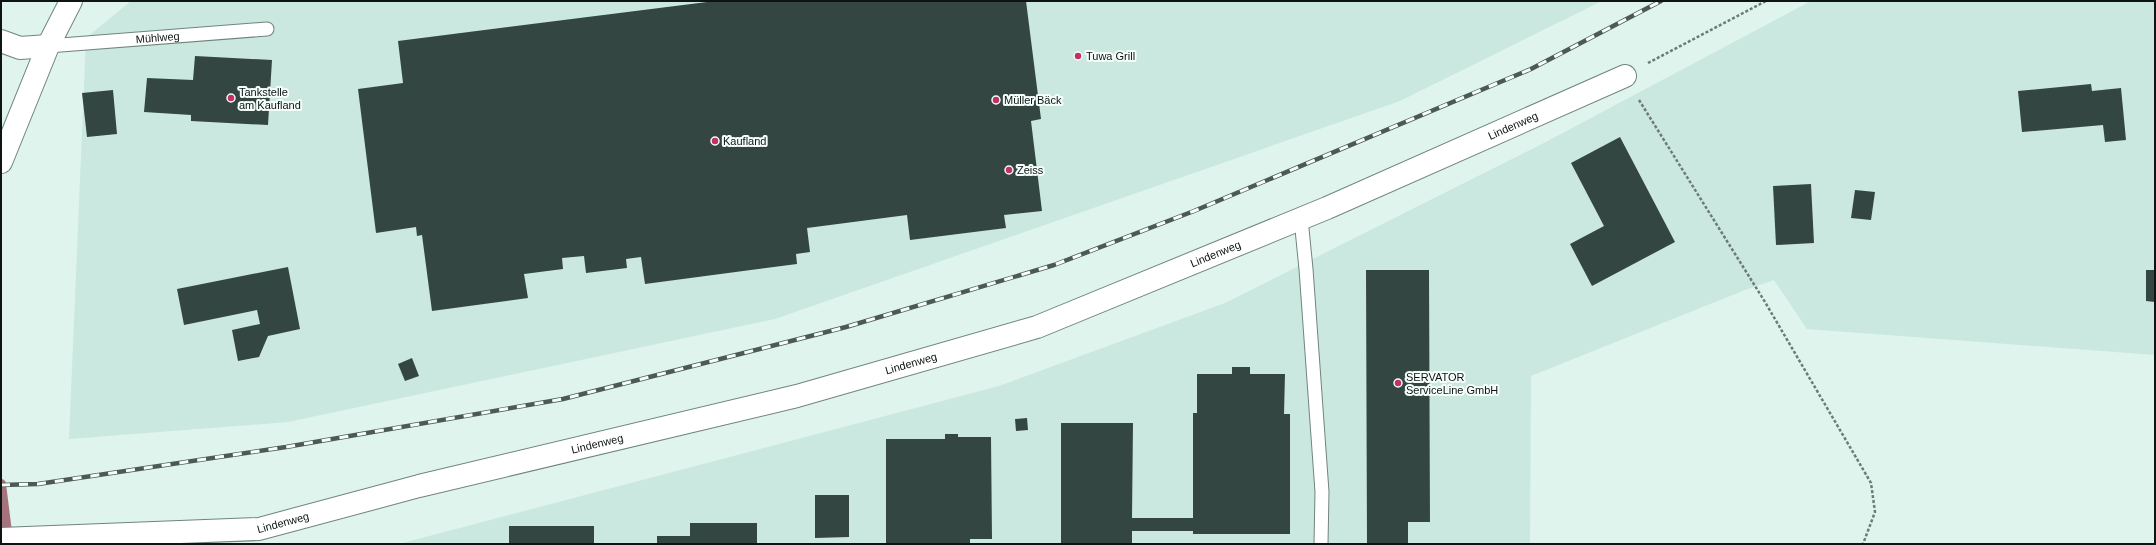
<svg xmlns="http://www.w3.org/2000/svg" width="2156" height="545" viewBox="0 0 2156 545" font-family="Arial,sans-serif">
	<style>
		.built { fill: #cae8df }
		.lines { fill: none; stroke-linecap: round; stroke-linejoin: round }
		.stream { stroke: #a5737d; stroke-width: 10 }
		.building { fill: #344641 }
		.service-casing { stroke: #70847e; stroke-width: 15 }
		.minor-casing { stroke: #70847e; stroke-width: 24 }
		.path { stroke: #6d7b76; stroke-width: 2.5; stroke-dasharray: 3 2; stroke-linecap: butt }
		.service { stroke: #fff; stroke-width: 13 }
		.minor { stroke: #fff; stroke-width: 22 }
		.rail-casing { stroke: #4d5955; stroke-width: 4.5 }
		.rail { stroke: #f5fefb; stroke-width: 3; stroke-dasharray: 9; stroke-linecap: butt }
		.poi-dot { fill: #c03261; stroke: #f5fefb; stroke-width: 1.5 }
		.labels { text-anchor: middle; dominant-baseline: central; stroke-width: 4; stroke-linejoin: round; paint-order: stroke }
		.street-label { font-size: 11px; fill: #0d1412; stroke: #f5fefb }
		.poi-label { font-size: 11px; fill: #0d1412; stroke: #f5fefb; text-anchor: start }
	</style>
	<rect width="100%" height="100%" fill="#def4ed"/>
	<!-- built -->
	<g class="built">
		<polygon points="131,1 1602,1 1400,101 775,319 288,422 69,439 86,38"/>
		<polygon points="1811,1 2155,1 2155,355 1807,329 1774,280 1745,290 1531,376 1530,544 399,544 999,386 1225,303 1542,144"/>
	</g>
	<g class="lines">
		<!-- stream -->
		<polyline class="stream" points="1,484 8,540"/>
	</g>
	<!-- building -->
	<g class="building">
		<polygon points="715,1 1026,1 1041,119 1031,121 1042,211 1004,215 1006,228 910,240 907,215 807,228 810,252 796,254 797,264 645,284 641,257 626,259 627,268 586,273 584,256 562,258 563,269 524,274 528,298 432,311 422,235 417,236 416,227 376,233 358,89 403,83 398,41"/>
		<polygon points="195,56 272,60 268,125 191,121 191,115 144,112 147,78 193,80"/>
		<polygon points="2091,84 2092,91 2121,88 2126,140 2105,142 2103,125 2022,132 2018,91"/>
		<polygon points="113,90 117,134 87,137 82,93"/>
		<polygon points="1620,137 1675,242 1592,286 1570,244 1604,226 1571,163"/>
		<polygon points="1811,184 1814,243 1776,245 1773,186"/>
		<polygon points="1855,190 1875,192 1871,220 1851,218"/>
		<polygon points="288,267 300,329 268,336 259,357 238,361 232,330 260,324 257,310 184,325 177,289"/>
		<polygon points="1366,270 1429,270 1430,522 1408,522 1408,544 1367,544"/>
		<polygon points="2146,270 2155,270 2155,302 2146,301"/>
		<polygon points="412,358 419,376 405,381 398,364"/>
		<polygon points="1232,367 1250,367 1250,374 1285,374 1284,414 1290,414 1290,534 1193,534 1193,531 1132,531 1132,544 1061,544 1061,423 1133,423 1132,518 1193,518 1193,413 1197,413 1197,374 1232,374"/>
		<polygon points="1027,418 1028,430 1016,431 1015,419"/>
		<polygon points="945,434 958,434 958,437 991,437 992,539 970,539 970,544 886,544 886,439 945,439"/>
		<polygon points="815,495 849,495 849,537 815,538"/>
		<polygon points="690,523 757,523 757,544 657,544 657,536 690,536"/>
		<rect x="509" y="526" width="85" height="18"/>
	</g>
	<g class="lines">
		<!-- service casing -->
		<g class="service-casing">
			<g id="service">
				<path id="s1" d="M48,46L267,29"/>
				<polyline points="1301,219 1306,269 1322,492 1321,544"/>
			</g>
		</g>
		<!-- minor casing -->
		<g class="minor-casing">
			<g id="minor">
				<polyline points="1,41 20,48 48,46"/>
				<polyline points="1,162 48,46 71,1"/>
				<path id="s2" d="M1,539L259,529L419,486L797,396L1037,327L1327,208L1625,76"/>
			</g>
		</g>
		<!-- path -->
		<g class="path">
			<polyline points="1648,63 1766,1"/>
			<polyline points="1639,100 1765,302 1871,483 1875,512 1863,544"/>
		</g>
		<!-- service -->
		<use href="#service" class="service"/>
		<!-- minor -->
		<use href="#minor" class="minor"/>
		<!-- rail casing -->
		<g class="rail-casing">
			<polyline id="rail" points="1,485 38,484 286,447 563,399 846,327 1054,265 1194,211 1531,69 1661,1"/>
		</g>
		<!-- rail -->
		<use href="#rail" class="rail"/>
	</g>
	<!-- markers -->
	<g class="poi-dot">
		<circle cx="1078" cy="56" r="4"/>
		<circle cx="231" cy="98" r="4"/>
		<circle cx="996" cy="100" r="4"/>
		<circle cx="715" cy="141" r="4"/>
		<circle cx="1009" cy="170" r="4"/>
		<circle cx="1398" cy="383" r="4"/>
	</g>
	<g class="labels">
		<!-- street labels -->
		<g class="street-label">
			<text stroke="none"><textPath href="#s1" startOffset="110">Mühlweg</textPath></text>
			<text stroke="none"><textPath href="#s2" startOffset="1579">Lindenweg</textPath></text>
			<text stroke="none"><textPath href="#s2" startOffset="1255">Lindenweg</textPath></text>
			<text stroke="none"><textPath href="#s2" startOffset="931">Lindenweg</textPath></text>
			<text stroke="none"><textPath href="#s2" startOffset="607">Lindenweg</textPath></text>
			<text stroke="none"><textPath href="#s2" startOffset="283">Lindenweg</textPath></text>
		</g>
		<!-- poi labels -->
		<g class="poi-label">
			<text x="1086" y="56">Tuwa Grill</text>
			<text x="239" y="92">Tankstelle<tspan x="239" dy="13">am Kaufland</tspan></text>
			<text x="1004" y="100">Müller Bäck</text>
			<text x="723" y="141">Kaufland</text>
			<text x="1017" y="170">Zeiss</text>
			<text x="1406" y="377">SERVATOR<tspan x="1406" dy="13">ServiceLine GmbH</tspan></text>
		</g>
	</g>
	<!-- border -->
	<rect width="2156" height="545" fill="none" stroke="#0d1412" stroke-width="4"/>
</svg>
